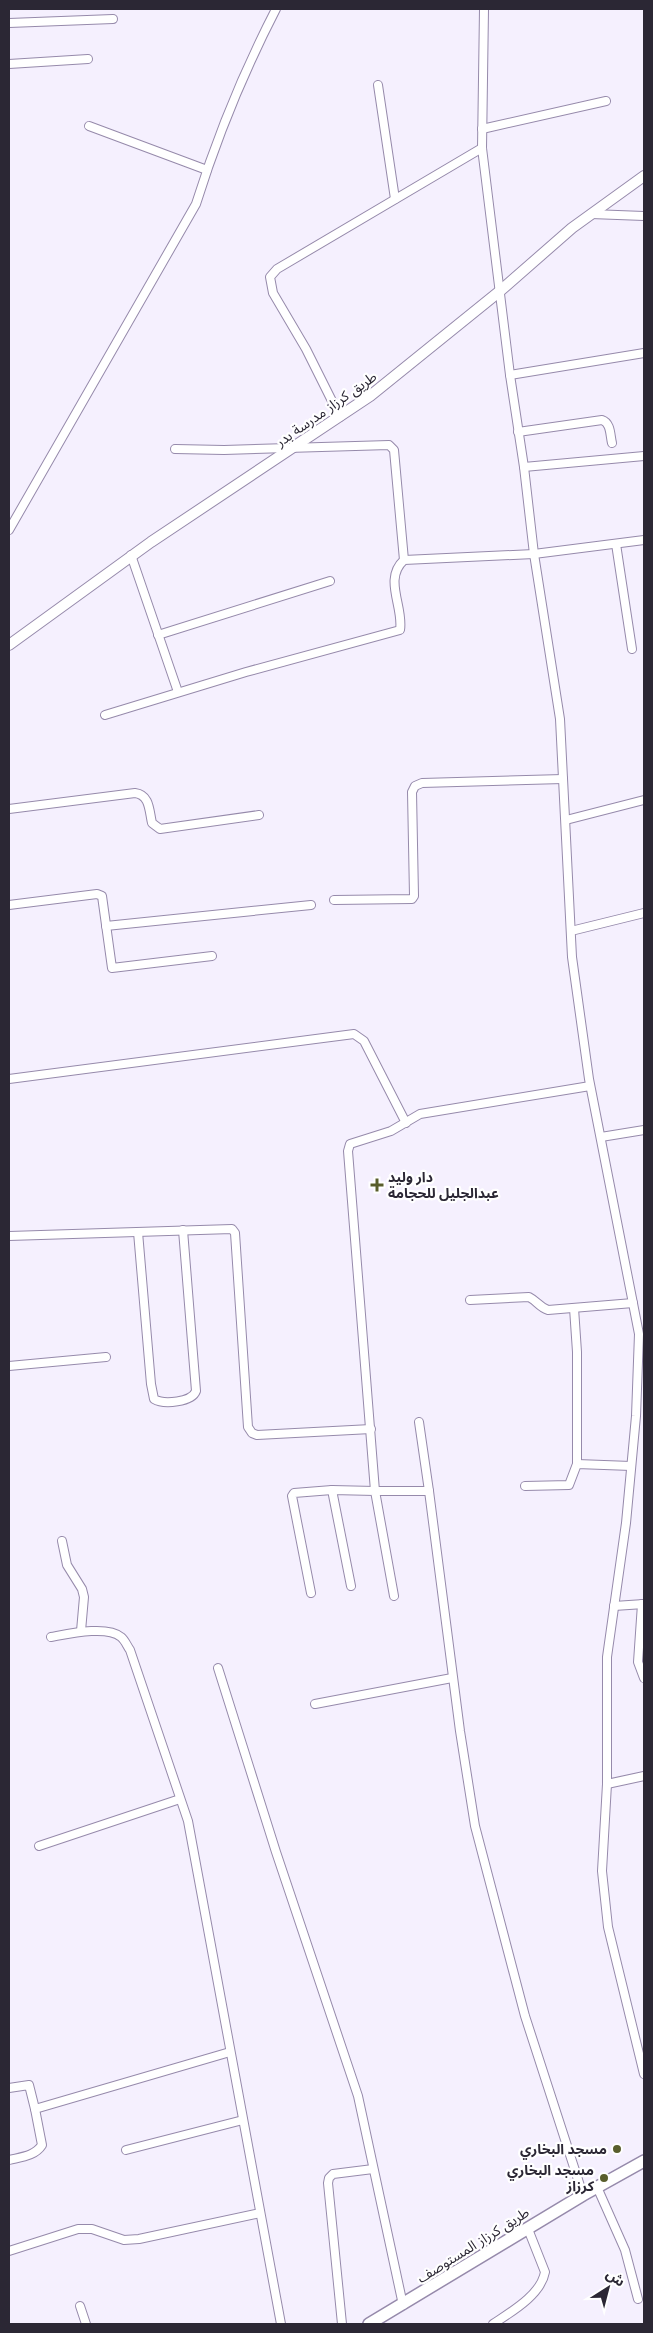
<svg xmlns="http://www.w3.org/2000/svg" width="653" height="2333" viewBox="0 0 653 2333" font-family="'DM Sans','Noto Sans Arabic',sans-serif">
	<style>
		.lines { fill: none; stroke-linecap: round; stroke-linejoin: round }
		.minor-casing { stroke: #968aab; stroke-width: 10 }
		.tertiary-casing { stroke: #968aab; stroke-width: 12 }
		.secondary-casing { stroke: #968aab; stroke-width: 14 }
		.minor { stroke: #fff; stroke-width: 8 }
		.tertiary { stroke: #fff; stroke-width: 10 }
		.secondary { stroke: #fff; stroke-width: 11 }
		.poi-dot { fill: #595e2c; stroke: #fff; stroke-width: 2 }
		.labels { text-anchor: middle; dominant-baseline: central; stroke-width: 4.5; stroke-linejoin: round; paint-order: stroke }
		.street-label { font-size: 14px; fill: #2b2734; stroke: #fff }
		.poi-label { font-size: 14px; font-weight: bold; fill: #2b2734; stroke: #fff; text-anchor: end }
	</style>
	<rect width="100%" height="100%" fill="#f5f0fe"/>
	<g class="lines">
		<!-- minor casing -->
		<g class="minor-casing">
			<g id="minor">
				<polyline points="484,9 482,148 510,375 524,467 534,554 560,719 572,957 589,1079 639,1334 636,1416 626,1523 607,1657 607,1784 602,1871 608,1927 644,2074"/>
				<polyline points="9,23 113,19"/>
				<polyline points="9,64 88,59"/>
				<polyline points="378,85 395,199"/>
				<polyline points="89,126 207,170"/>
				<polyline points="482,129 606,101"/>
				<polyline points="591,214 644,216"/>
				<polyline points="510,375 644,353"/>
				<polyline points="340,417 306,349 273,293 270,277 277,269 482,148"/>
				<path d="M518,432L602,420C611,423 610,435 612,443"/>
				<polyline points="175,449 224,450 389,445 394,450 404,560"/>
				<polyline points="524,467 644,456"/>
				<path d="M9,530L196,204C217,137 244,71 276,9"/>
				<polyline points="616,544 632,649"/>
				<polyline points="131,555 178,692"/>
				<polyline points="158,635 330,581"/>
				<path d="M105,715L246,672L400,630C404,607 383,579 404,560L534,554L644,540"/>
				<path d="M9,809L135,793C150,795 149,810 152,823L160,829L259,815"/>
				<polyline points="566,820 644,800"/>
				<polyline points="334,900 412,899 414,896 412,792 415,786 422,783 563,779"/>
				<polyline points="9,905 97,894 102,896 112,968 212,956"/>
				<polyline points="106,926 311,905"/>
				<polyline points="571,931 644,913"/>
				<polyline points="9,1079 354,1034 364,1041 406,1123"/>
				<polyline points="601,1137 644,1130"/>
				<path d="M138,1232L151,1384L154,1399C164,1405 192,1402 196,1391L183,1230"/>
				<polyline points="9,1236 232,1229 235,1233 248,1427 252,1433 257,1435 371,1429"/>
				<path d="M470,1300L529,1297C537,1301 539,1307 548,1310L633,1303"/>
				<polyline points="574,1308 577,1352 577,1464"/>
				<polyline points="9,1366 106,1357"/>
				<polyline points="419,1422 429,1491 460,1731 475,1826 525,2016 583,2195"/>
				<polyline points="525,1486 569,1485 577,1464 631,1466"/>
				<polyline points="332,1490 351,1586"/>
				<polyline points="429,1491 375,1491 348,1151 350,1144 391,1131 420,1114 590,1086"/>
				<polyline points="62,1541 67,1565 82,1589 84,1597 81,1631"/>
				<polyline points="311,1593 292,1496 294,1493 332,1490 375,1491 394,1596"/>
				<polyline points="642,1604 638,1662 644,1678"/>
				<polyline points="614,1606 644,1604"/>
				<path d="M51,1637C68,1634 107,1625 121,1637C125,1640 127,1646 130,1650L188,1821L281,2324"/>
				<polyline points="218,1668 276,1852 358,2096 403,2305"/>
				<polyline points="315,1704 452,1678"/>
				<polyline points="607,1784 644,1776"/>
				<polyline points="39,1846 180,1799"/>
				<polyline points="9,2088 29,2085 35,2109"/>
				<polyline points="126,2150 243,2120"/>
				<path d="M9,2160C21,2157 35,2156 42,2145L35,2109L230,2052"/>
				<polyline points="597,2187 625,2250 638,2299"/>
				<polyline points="9,2251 78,2229 92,2229 124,2240 139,2239 260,2213"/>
				<polyline points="80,2306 86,2324"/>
				<polyline points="342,2324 328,2183 329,2178 333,2174 373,2169"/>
				<path d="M493,2324C511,2312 541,2295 545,2272L528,2229"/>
			</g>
		</g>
		<!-- tertiary casing -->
		<g class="tertiary-casing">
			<polyline id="tertiary" points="9,645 151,542 370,396 500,291 572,228 644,176"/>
		</g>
		<!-- secondary casing -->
		<g class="secondary-casing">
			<polyline id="secondary" points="369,2324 583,2195 644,2161"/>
		</g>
		<!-- minor -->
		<use href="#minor" class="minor"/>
		<!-- tertiary -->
		<use href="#tertiary" class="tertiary"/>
		<!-- secondary -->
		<use href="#secondary" class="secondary"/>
	</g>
	<!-- markers -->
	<g class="poi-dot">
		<path d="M374.5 1177.5h5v5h5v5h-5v5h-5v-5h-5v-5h5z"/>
		<circle cx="617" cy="2149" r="5"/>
		<circle cx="604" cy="2178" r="5"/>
	</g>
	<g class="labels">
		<!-- street labels -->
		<g class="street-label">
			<text transform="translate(326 409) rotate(-35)">طريق كرزاز مدرسة بدر</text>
			<text transform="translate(473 2245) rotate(-32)">طريق كرزاز المستوصف</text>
		</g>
		<!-- poi labels -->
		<g class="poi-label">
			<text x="388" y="1177" text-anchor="start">دار وليد<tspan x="388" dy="16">عبدالجليل للحجامة</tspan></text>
			<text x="607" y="2149">مسجد البخاري</text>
			<text x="594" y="2170">مسجد البخاري<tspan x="594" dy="16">كرزاز</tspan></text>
		</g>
	</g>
	<!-- border -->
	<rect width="653" height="2333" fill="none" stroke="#2b2734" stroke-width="20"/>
	<!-- north arrow -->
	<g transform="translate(608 2288) rotate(36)" stroke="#ffffff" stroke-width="4" paint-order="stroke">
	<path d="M0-4L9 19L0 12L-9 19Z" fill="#2b2734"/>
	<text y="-8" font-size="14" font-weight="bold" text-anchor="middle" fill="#2b2734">ش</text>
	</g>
</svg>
